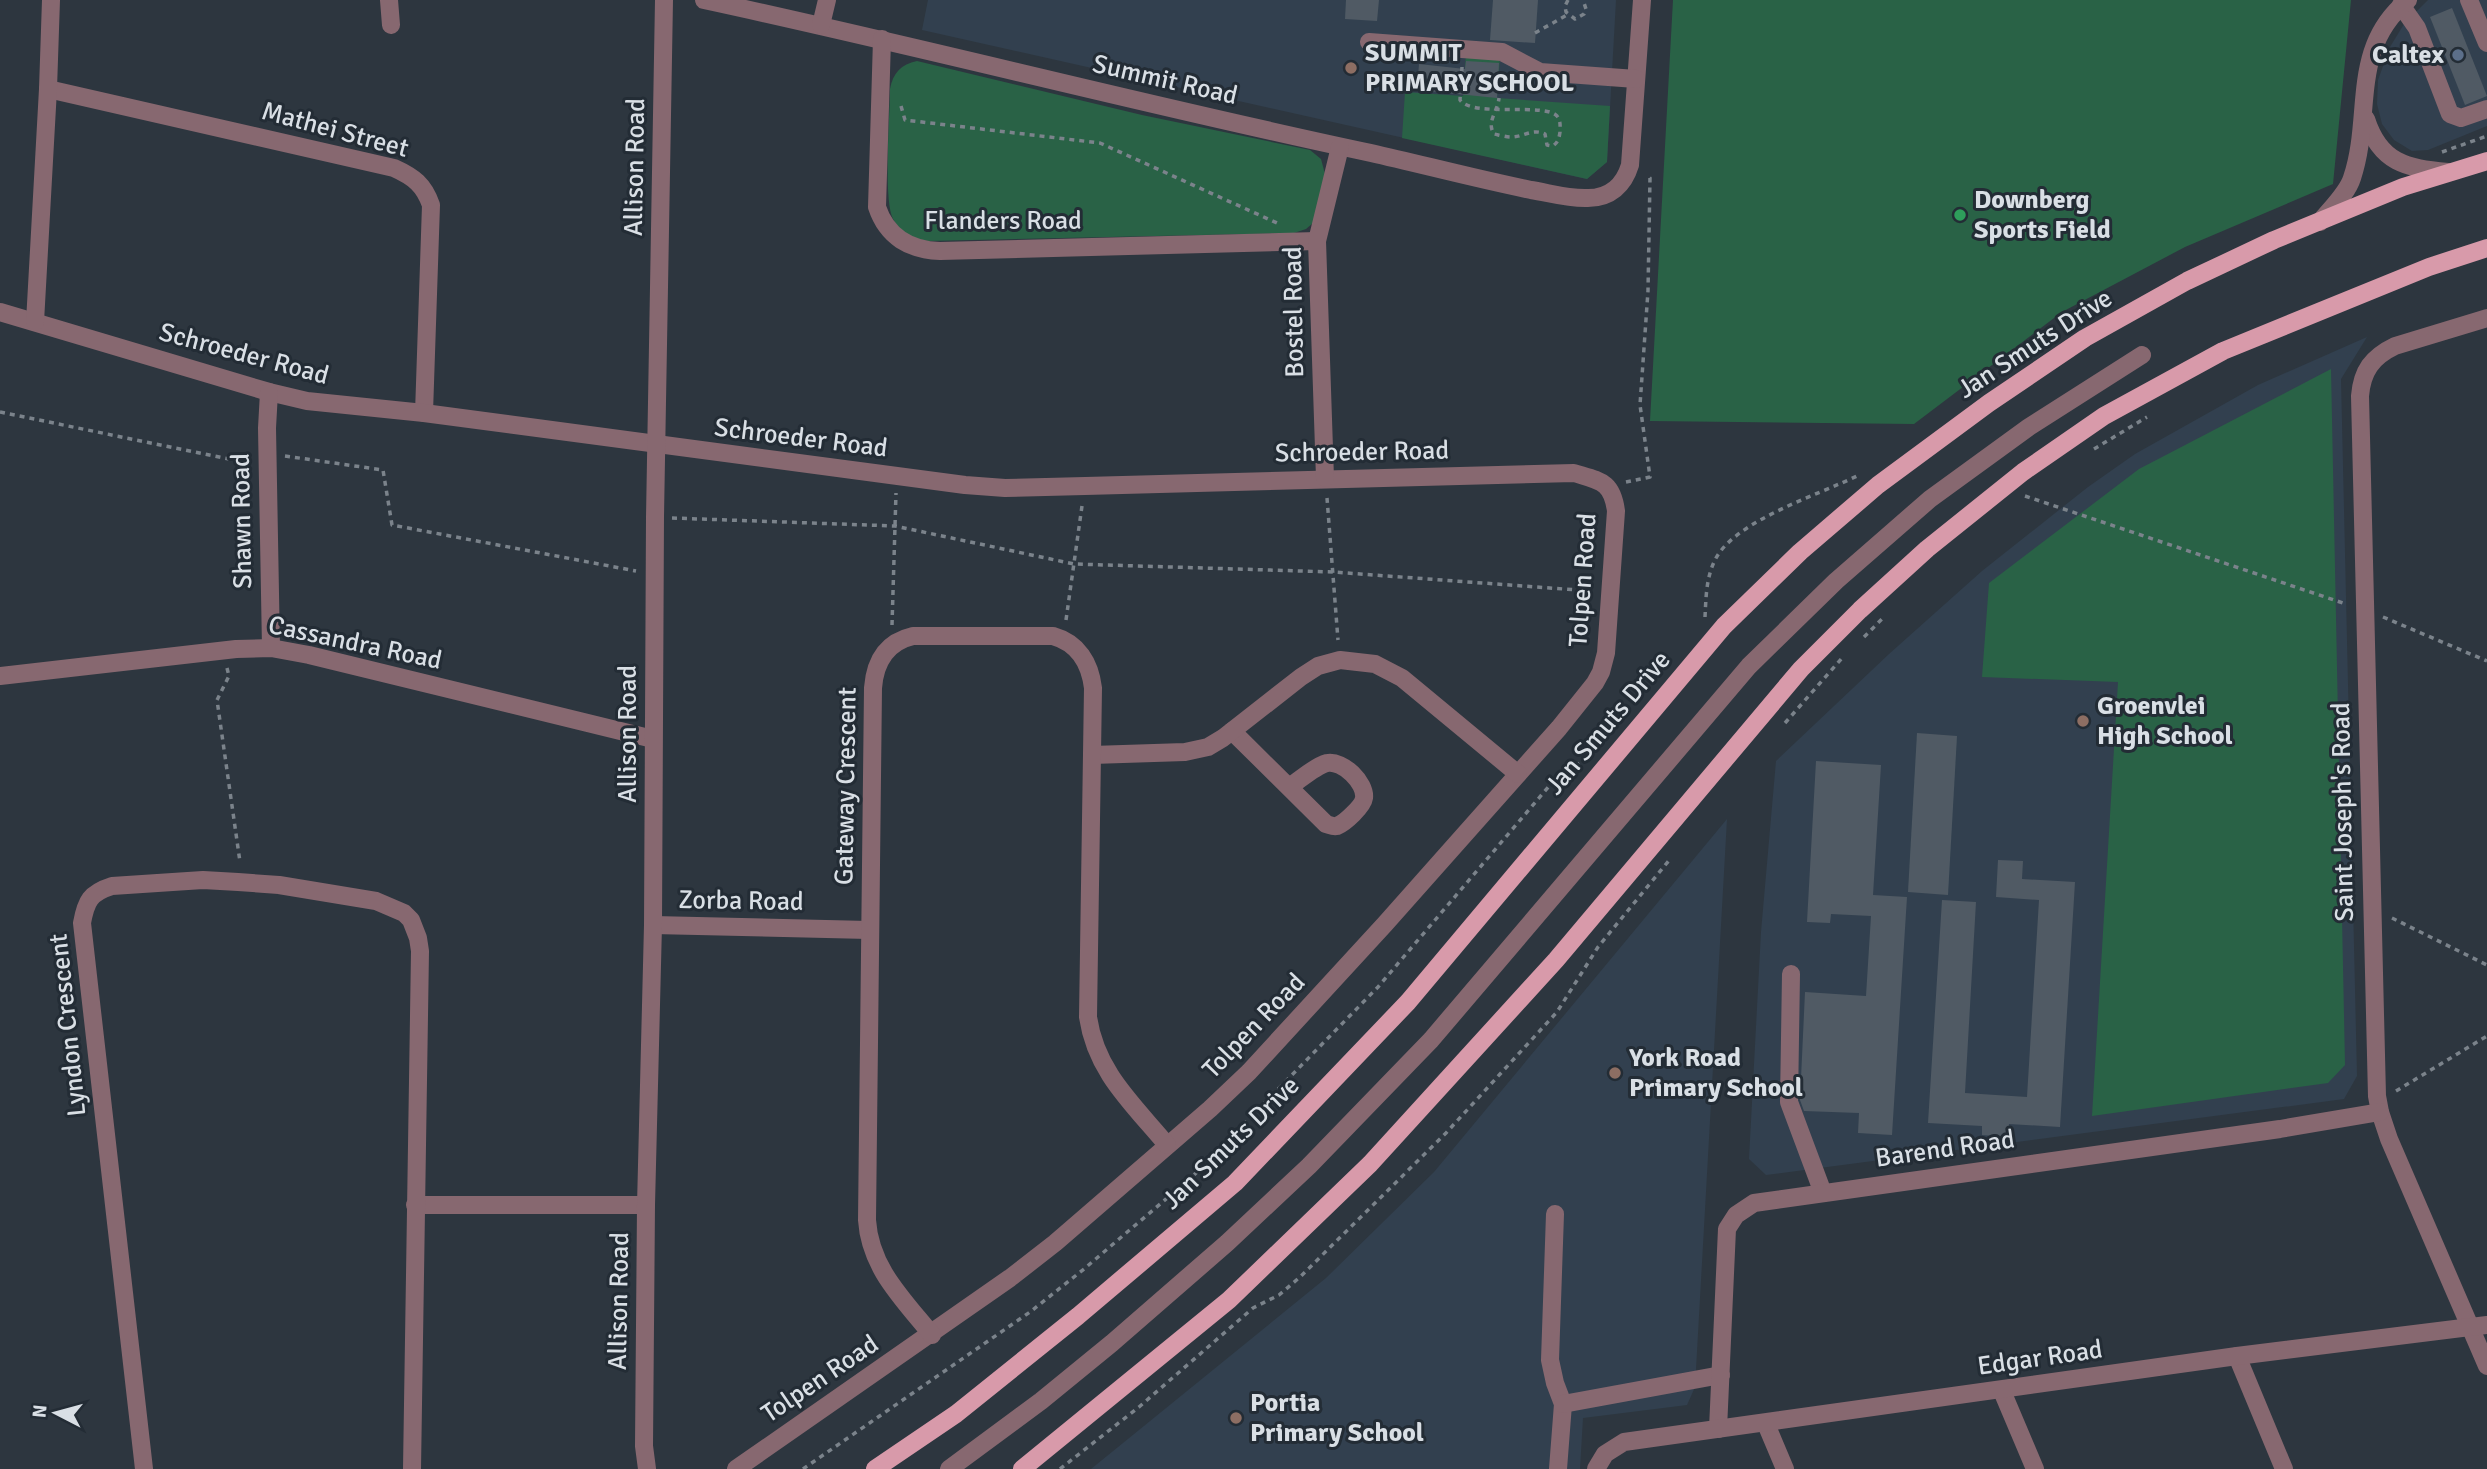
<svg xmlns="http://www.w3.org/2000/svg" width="2487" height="1469" viewBox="0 0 2487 1469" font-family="Signika,sans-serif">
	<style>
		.built { fill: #32404f }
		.green { fill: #296246 }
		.building { fill: #505a64 }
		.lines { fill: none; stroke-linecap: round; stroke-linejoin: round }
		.path { stroke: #7b838b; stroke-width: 3.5; stroke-dasharray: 5 5; stroke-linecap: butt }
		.minor { stroke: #876870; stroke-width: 18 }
		.major { stroke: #d89aaa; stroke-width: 18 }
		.service-dot { fill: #5c6f8a; stroke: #232c35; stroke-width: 2.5 }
		.education-dot { fill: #8d6e63; stroke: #232c35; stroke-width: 2.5 }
		.leisure-dot { fill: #2e9e5b; stroke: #232c35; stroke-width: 2.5 }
		.labels { text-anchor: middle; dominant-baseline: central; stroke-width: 6; stroke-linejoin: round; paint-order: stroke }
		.poi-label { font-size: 26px; font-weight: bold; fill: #d9dfe5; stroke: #232c35; text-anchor: start }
		.street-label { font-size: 26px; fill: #d9dfe5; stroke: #232c35 }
	</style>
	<rect width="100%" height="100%" fill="#2d363f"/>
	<!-- built -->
	<g class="built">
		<polygon points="928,0 1616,0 1607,162 1587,179 922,30"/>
		<polygon points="2428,0 2487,0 2487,126 2428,150 2412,151 2394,140 2382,124 2377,104 2378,80 2390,47 2404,24"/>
		<polygon points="2367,337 2341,379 2357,1076 2344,1099 1766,1175 1749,1159 1761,932 1776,761 1889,654 1982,571 2088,487 2135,454 2258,385"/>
		<polygon points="1727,819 1695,1387 1687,1405 1583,1418 1580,1469 1091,1469 1326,1278 1434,1172"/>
	</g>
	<!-- green -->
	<g class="green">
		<polygon points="1673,0 2351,0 2333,184 2185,247 2062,312 1914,424 1650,421"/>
		<polygon points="1466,54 1500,56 1497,98 1610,106 1607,162 1587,179 1402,138 1405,92 1463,96"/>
		<path d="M917,61L1142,115L1310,150L1321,159L1325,174L1313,223L1306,229L1294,233L928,241C913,239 900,232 893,219C883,199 890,116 890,89C893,73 901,64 917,61Z"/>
		<polygon points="2331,369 2345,1065 2328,1083 2092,1116 2118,682 1982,677 1989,583 2139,469"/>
	</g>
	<!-- building -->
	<g class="building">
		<polygon points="1346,0 1379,0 1377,21 1345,19"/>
		<polygon points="1493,0 1538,0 1535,43 1490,40"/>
		<polygon points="2452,8 2487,96 2465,105 2430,17"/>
		<polygon points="1466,61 1499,63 1497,98 1417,90 1419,64 1465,69"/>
		<polygon points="1917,733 1957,736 1948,895 1908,892"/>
		<polygon points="1816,761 1881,765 1873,895 1907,897 1892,1135 1858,1133 1859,1113 1804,1111 1800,1100 1805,992 1866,996 1871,916 1831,914 1830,923 1807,922"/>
		<polygon points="1998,860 2023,861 2022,879 2075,882 2060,1127 2009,1124 2008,1137 1982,1135 1982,1126 1928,1123 1942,900 1976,902 1965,1093 2027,1097 2039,900 1996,897"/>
	</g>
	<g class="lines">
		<!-- path -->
		<g class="path">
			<polyline points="1568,0 1565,6 1566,12 1575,19 1584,14 1586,9 1583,0"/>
			<polyline points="1535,33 1567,15"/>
			<path d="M1462,67L1460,100C1473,118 1544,102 1557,116C1561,121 1560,126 1560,132C1559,139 1558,142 1553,146L1547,145L1545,134C1532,128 1524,137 1511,137C1506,137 1499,135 1494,134C1486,122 1498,111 1499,98"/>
			<polyline points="901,106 905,120 1100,143 1277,223"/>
			<polyline points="2442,152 2487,136"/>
			<polyline points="0,412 248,463"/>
			<polyline points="2094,449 2147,417"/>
			<polyline points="285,456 383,470 392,525 636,571"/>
			<polyline points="1626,482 1650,477 1640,405 1648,291 1650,178 1647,175"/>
			<polyline points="2025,496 2346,604"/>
			<polyline points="1327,498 1338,640"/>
			<polyline points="672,518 895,526 1074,564 1333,572 1591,591"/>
			<path d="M1705,617C1706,598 1706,578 1715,560C1734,521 1818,495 1857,476"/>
			<polyline points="2383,617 2487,661"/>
			<polyline points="1066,620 1082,506"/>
			<polyline points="892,625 896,493"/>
			<polyline points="1864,637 1883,618"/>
			<polyline points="227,668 229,676 217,700 240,862"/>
			<polyline points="1785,723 1843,657"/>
			<polyline points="2392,918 2487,965"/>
			<polyline points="2396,1091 2487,1036"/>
			<polyline points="803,1469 1030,1312 1084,1269 1194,1175 1378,987 1556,778 1583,761"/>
			<polyline points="1060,1469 1139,1407 1253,1308 1279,1295 1300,1277 1446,1133 1557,1012 1598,947 1671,858"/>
		</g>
		<!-- minor -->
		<g class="minor">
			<polyline points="389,0 391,25"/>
			<path d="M704,0C927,48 1148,106 1371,153C1424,165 1477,179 1531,190C1550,193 1569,199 1588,198C1610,198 1624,185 1630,165L1642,0"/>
			<polyline points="2469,0 2487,43"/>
			<polyline points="2401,5 2417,28 2450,114 2461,118 2487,109"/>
			<polyline points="821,25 827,0"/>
			<path d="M882,39L877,207C887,237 910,250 940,251L1317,241"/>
			<polyline points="1369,42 1502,52 1540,72 1636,79"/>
			<path d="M48,89L394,168C414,177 424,185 431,205L424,413"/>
			<path d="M2366,119C2380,163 2406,168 2448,172"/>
			<path d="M2320,222C2330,209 2347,194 2352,178C2373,116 2349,48 2408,0"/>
			<path d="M0,312L269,392L307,401L424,413L965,485L1005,488L1085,486L1574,473C1600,481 1612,481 1616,511L1606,653L1601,672L1595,683L1559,728L1385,924L1249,1072L1210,1109L1055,1243L1010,1278L736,1469"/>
			<path d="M2487,318L2395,346C2372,357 2362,371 2360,396L2377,1096L2380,1112L2389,1139L2487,1366"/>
			<polyline points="35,322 48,89 51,0"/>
			<polyline points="269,392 267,428 271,648"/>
			<polyline points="1325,478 1317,241 1340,147"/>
			<polyline points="0,676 236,649 271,648 309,655 653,739"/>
			<path d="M1232,731L1326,824C1330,825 1333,827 1337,826C1345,823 1363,806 1364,798C1366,783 1343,760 1327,763C1315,766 1300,780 1289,787"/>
			<polyline points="1092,755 1185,752 1208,747 1223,738 1301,677 1318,666 1340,660 1375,664 1402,678 1518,774"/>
			<polyline points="653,925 869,930"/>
			<polyline points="1791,974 1789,1102 1823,1193"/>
			<polyline points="415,1205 646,1205"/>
			<polyline points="1555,1214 1550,1360 1555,1383 1563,1404 1558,1469"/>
			<path d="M932,1335C903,1299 870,1268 867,1220L873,688C875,661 887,642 913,636H1053C1078,643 1090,663 1093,688L1088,1017C1096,1072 1133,1104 1167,1145"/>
			<polyline points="2237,1356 2284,1469"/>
			<polyline points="2002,1391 2035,1469"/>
			<polyline points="1563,1404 1721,1375"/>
			<polyline points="1766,1424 1785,1469"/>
			<polyline points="1718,1429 1727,1229 1736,1215 1754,1203 2280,1129 2380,1112"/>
			<path d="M144,1469L82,923C86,901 90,893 112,886L203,880L238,882L279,885L376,901L404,913L411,920L418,938L420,951L412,1469"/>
			<polyline points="647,1469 644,1446 646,1205 653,925 655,517 664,0"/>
			<polyline points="949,1469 1041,1401 1112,1343 1227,1243 1309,1166 1431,1040 1749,666 1836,581 1930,499 2029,427 2142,355"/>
			<polyline points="1596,1469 1605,1454 1624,1442 2237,1356 2487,1325"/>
		</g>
		<!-- major -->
		<g class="major">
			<polyline points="875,1469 956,1414 1078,1316 1235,1183 1408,1002 1724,626 1800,552 1878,485 1989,403 2085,338 2187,281 2274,240 2403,187 2487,161"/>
			<polyline points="1022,1469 1229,1300 1370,1164 1556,960 1801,669 1860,610 1927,549 2023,472 2104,416 2223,351 2429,267 2487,248"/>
		</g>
	</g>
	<!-- markers -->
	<circle class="service-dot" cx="2458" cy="55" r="7"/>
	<g class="education-dot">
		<circle cx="1351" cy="68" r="7"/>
		<circle cx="2083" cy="721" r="7"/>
		<circle cx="1615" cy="1073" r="7"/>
		<circle cx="1236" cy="1418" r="7"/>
	</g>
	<circle class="leisure-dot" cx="1960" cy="215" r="7"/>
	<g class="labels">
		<!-- poi labels -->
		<g class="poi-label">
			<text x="1365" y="53">SUMMIT<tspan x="1365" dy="30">PRIMARY SCHOOL</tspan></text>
			<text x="2444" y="55" text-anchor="end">Caltex</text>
			<text x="1974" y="200">Downberg<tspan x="1974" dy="30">Sports Field</tspan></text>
			<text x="2097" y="706">Groenvlei<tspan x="2097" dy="30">High School</tspan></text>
			<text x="1629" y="1058">York Road<tspan x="1629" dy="30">Primary School</tspan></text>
			<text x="1250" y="1403">Portia<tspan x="1250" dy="30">Primary School</tspan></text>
		</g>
		<!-- street labels -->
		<g class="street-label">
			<text transform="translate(1165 80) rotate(13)">Summit Road</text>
			<text transform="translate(335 130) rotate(15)">Mathei Street</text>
			<text transform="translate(635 167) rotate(-89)">Allison Road</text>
			<text x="1003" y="221">Flanders Road</text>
			<text transform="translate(1294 312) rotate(-91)">Bostel Road</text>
			<text transform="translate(2035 344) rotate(-33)">Jan Smuts Drive</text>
			<text transform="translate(244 354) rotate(15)">Schroeder Road</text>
			<text transform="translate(801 438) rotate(7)">Schroeder Road</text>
			<text transform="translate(1362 452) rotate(-1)">Schroeder Road</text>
			<text transform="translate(242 521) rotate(-91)">Shawn Road</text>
			<text transform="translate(1583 580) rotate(-86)">Tolpen Road</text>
			<text transform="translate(355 643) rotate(12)">Cassandra Road</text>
			<text transform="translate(1608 723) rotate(-50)">Jan Smuts Drive</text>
			<text transform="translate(628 734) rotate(-90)">Allison Road</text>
			<text transform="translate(846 786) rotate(-89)">Gateway Crescent</text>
			<text transform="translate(2343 812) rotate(-91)">Saint Joseph's Road</text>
			<text transform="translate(741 901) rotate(1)">Zorba Road</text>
			<text transform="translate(68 1025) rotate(-96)">Lyndon Crescent</text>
			<text transform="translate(1254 1026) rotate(-46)">Tolpen Road</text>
			<text transform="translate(1231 1143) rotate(-44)">Jan Smuts Drive</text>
			<text transform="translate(1945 1149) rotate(-8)">Barend Road</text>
			<text transform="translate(619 1301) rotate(-89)">Allison Road</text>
			<text transform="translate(2040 1358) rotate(-8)">Edgar Road</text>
			<text transform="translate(820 1379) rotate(-34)">Tolpen Road</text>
		</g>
	</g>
	<!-- north arrow -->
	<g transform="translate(56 1413) rotate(276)" stroke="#232c35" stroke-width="5" paint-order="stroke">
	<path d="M0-5L12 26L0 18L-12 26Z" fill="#d9dfe5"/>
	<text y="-10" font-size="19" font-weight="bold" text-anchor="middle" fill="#d9dfe5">N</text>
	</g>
</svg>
